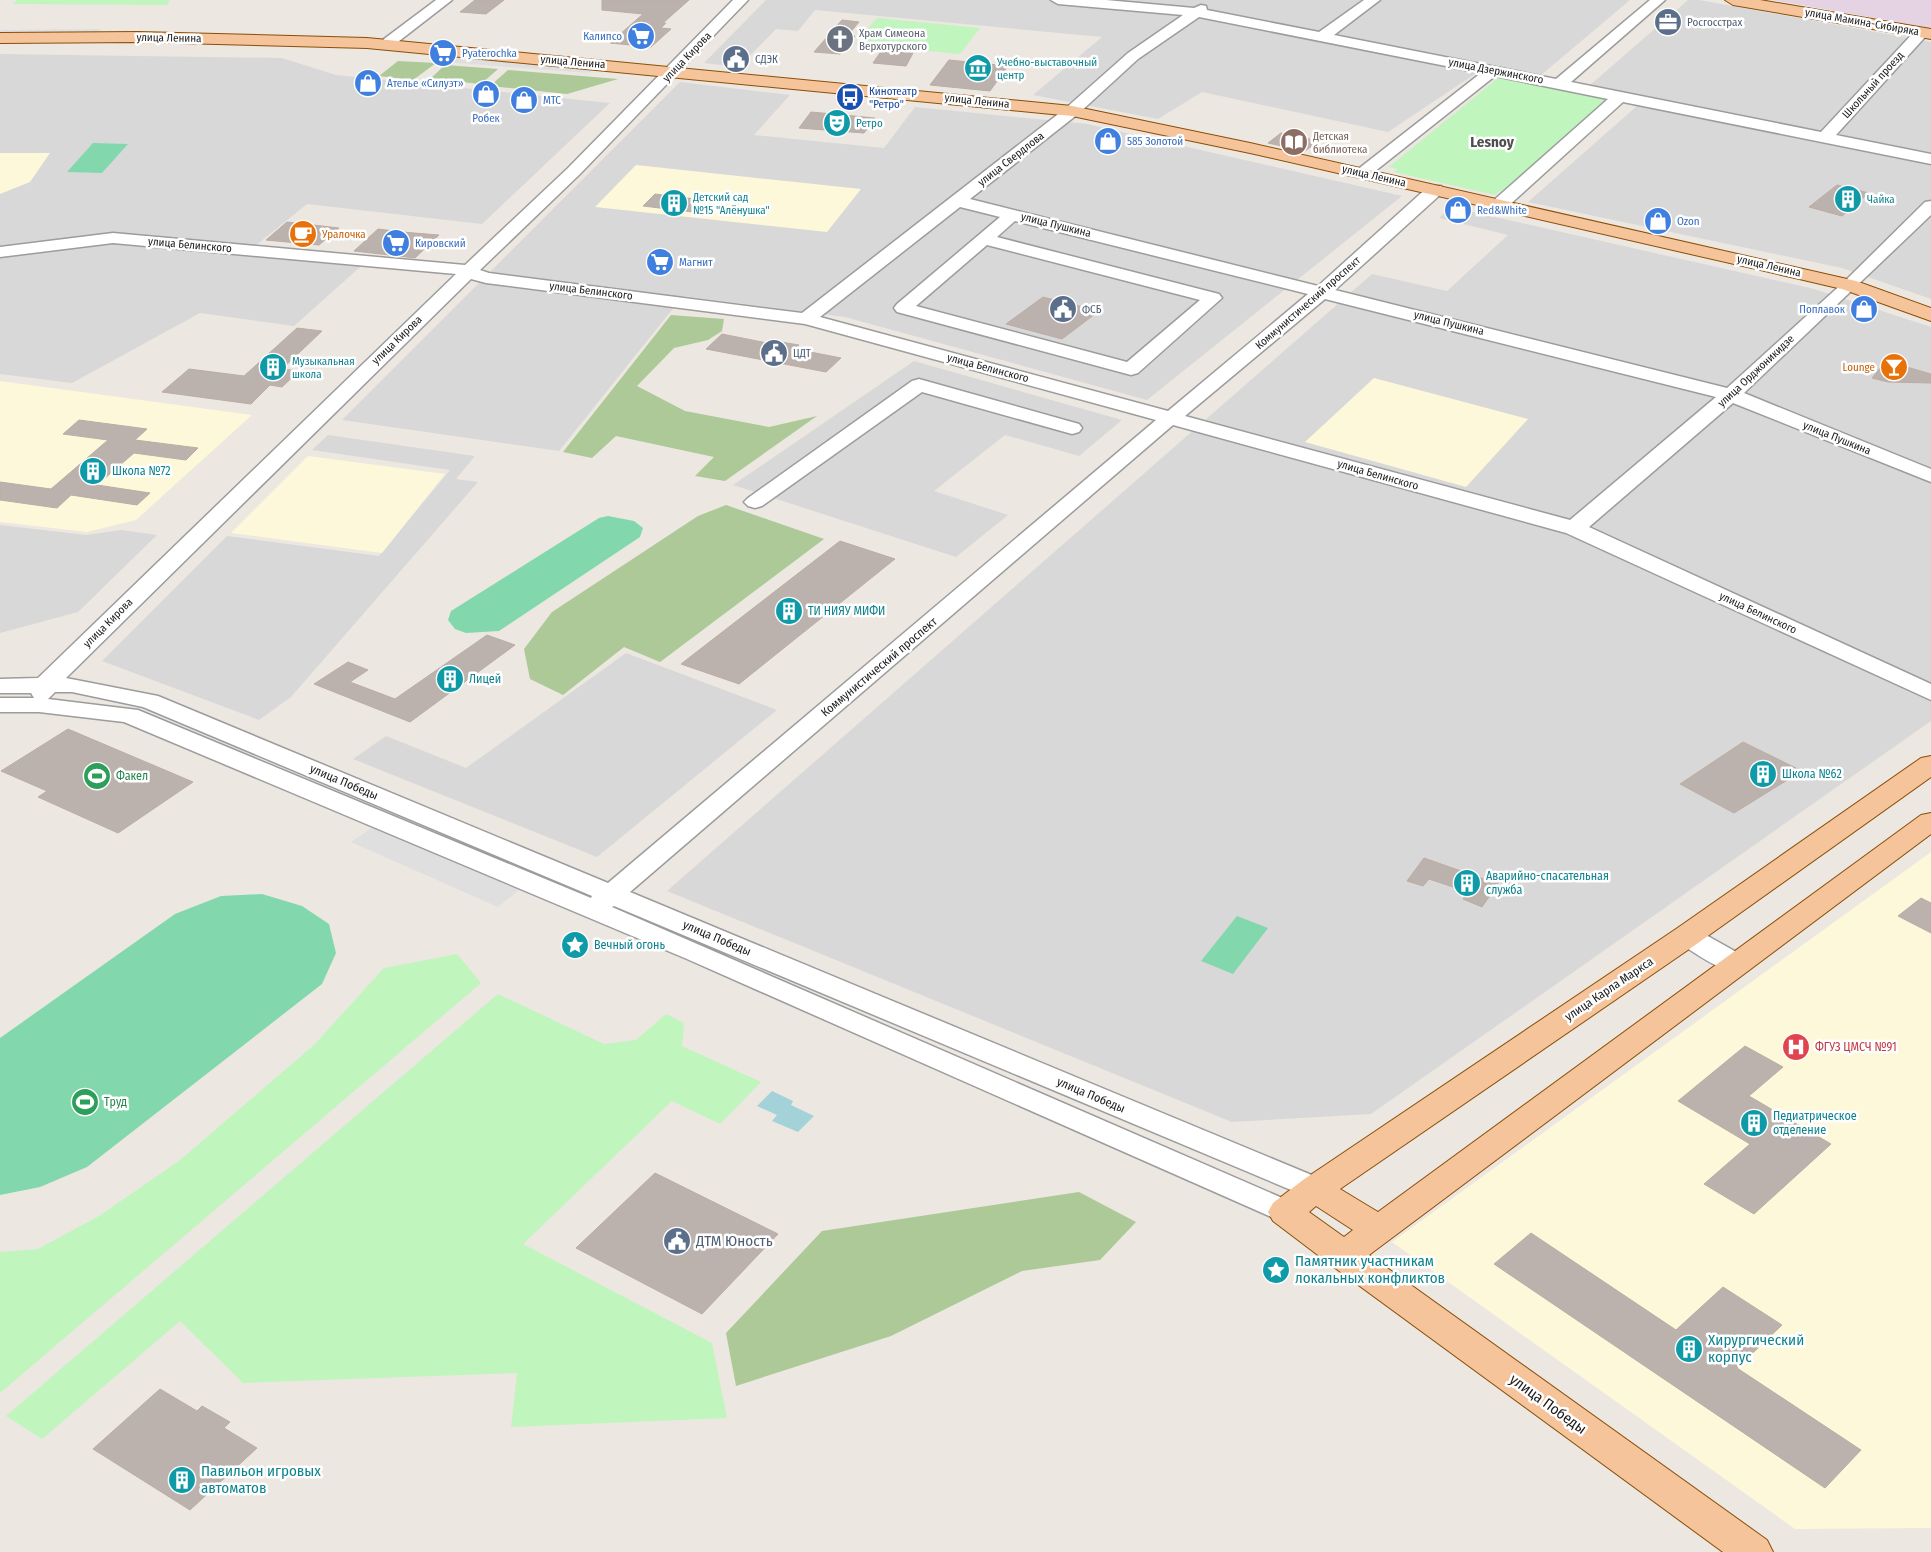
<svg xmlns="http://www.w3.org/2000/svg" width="1931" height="1552" viewBox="0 0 1931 1552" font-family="'Fira Sans Condensed',sans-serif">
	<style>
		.residential { fill: #d9d8d8 }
		.industrial { fill: #e5d3e3 }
		.education { fill: #fdf8d9 }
		.forest { fill: #acc997 }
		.park { fill: #c0f5be }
		.pitch { fill: #82d8ac }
		.parking { fill: #dfdfdf }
		.water { fill: #a3d2d8 }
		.building { fill: #bcb2ad; stroke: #bcaca4 }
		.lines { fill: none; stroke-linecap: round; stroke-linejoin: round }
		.minor-casing { stroke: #9c9c9c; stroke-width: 3 }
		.major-casing { stroke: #894f08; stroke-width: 2 }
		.minor { fill: #fff; fill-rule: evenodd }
		.major { fill: #f6c49b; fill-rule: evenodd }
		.labels { text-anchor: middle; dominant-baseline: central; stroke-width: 5; stroke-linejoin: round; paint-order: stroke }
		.far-service-label { font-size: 11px; fill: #4e5e75; stroke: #fff; text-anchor: start }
		.far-street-label { font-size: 11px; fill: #1b1b1b; stroke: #fff }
		.far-worship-label { font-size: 11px; fill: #5b616d; stroke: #fff; text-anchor: start }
		.far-shop-label { font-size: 11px; fill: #366cbe; stroke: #fff; text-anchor: start }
		.far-culture-label { font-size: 11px; fill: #0d838f; stroke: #fff; text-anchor: start }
		.far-transit-label { font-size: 11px; fill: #164399; stroke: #fff; text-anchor: start }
		.far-education-label { font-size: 11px; fill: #785e54; stroke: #fff; text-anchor: start }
		.far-food-label { font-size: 11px; fill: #c56008; stroke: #fff; text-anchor: start }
		.culture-label { font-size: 12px; fill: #0d838f; stroke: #fff; text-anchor: start }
		.street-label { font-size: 12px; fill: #1b1b1b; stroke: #fff }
		.leisure-label { font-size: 12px; fill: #27864d; stroke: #fff; text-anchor: start }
		.health-label { font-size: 12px; fill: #be3a42; stroke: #fff; text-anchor: start }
		.far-district-label { font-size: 15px; font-weight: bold; fill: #4e4e4e; stroke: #fff }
		.near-service-label { font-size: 15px; fill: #4e5e75; stroke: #fff; text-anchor: start }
		.near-culture-label { font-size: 15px; fill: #0d838f; stroke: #fff; text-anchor: start }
		.near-street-label { font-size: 15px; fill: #1b1b1b; stroke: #fff }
	</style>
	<rect width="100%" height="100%" fill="#ece7e0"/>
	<!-- residential -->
	<g class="residential">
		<polygon points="766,0 1630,0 1540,76 1487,66 1388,132 1202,92 1158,119 1033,95 1102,37 815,10 798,31 776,29 739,67 704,63"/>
		<polygon points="1688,0 1699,0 1931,42 1931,299 1842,268 1528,202 1646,98 1589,86"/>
		<polygon points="0,54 282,58 336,75 610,103 482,224 307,204 255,246 369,259 294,326 200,313 72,383 0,374"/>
		<polygon points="680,82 790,95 754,135 884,148 915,107 1087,124 1402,196 1147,400 845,317 683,296 559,451 342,420"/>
		<polygon points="1451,207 1814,289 1931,327 1931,721 1371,1114 1232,1122 667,891 1372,274 1447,291 1508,235 1439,218"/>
		<polygon points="914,361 1122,420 1079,456 1005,435 934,491 1008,515 956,557 733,485"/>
		<polygon points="328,435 475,456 456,479 478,482 291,697 259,720 102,661 227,536 379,556 450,470 312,450"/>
		<polygon points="0,525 86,535 121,530 157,535 78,612 0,633"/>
		<polygon points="626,653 777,710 597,857 353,759 386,736 466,768"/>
	</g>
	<!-- industrial -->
	<polygon class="industrial" points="1772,0 1931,0 1931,28"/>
	<!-- education -->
	<g class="education">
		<polygon points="0,153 50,153 30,182 0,194"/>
		<polygon points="636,165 861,189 827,232 595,207"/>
		<polygon points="1374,378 1528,419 1466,487 1305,442"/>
		<polygon points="0,381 252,415 136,520 87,532 0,522"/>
		<polygon points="308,456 445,474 382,553 231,533"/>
		<polygon points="1931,852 1931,1528 1795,1529 1392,1242"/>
	</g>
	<!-- forest -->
	<g class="forest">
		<polygon points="398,61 436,63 413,80 379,76"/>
		<polygon points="445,65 498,69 481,84 430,79"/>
		<polygon points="508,70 618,79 567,94 490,86"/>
		<polygon points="671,315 724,319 722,331 708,340 674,348 637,386 685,411 769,427 817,416 725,481 695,476 714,457 616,436 592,458 563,452"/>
		<polygon points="726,505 824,539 660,662 624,647 563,695 530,679 524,649 552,612 698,516"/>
		<polygon points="1079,1192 1136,1222 1100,1260 1022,1271 891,1336 736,1386 726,1333 822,1231"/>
	</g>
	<!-- park -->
	<g class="park">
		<polygon points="17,0 170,0 167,5 13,4"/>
		<polygon points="877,18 980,28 960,54 855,44"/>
		<polygon points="1498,78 1610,100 1508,193 1500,191 1495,195 1394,172 1398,169 1389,167"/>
		<polygon points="457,954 481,983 0,1393 0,1252 38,1249 99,1216 179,1161 315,1044 384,968"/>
		<polygon points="498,994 604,1044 636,1040 666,1014 684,1023 682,1046 761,1082 720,1124 672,1101 523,1244 712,1343 727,1418 511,1427 517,1373 243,1383 180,1321 42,1439 6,1416"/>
	</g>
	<!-- pitch -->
	<g class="pitch">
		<polygon points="93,143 128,144 102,173 67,172"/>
		<polygon points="608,516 634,521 643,528 640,537 499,631 466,633 455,629 448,620 451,611 599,518"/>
		<polygon points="262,894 302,906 329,924 336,953 322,984 87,1167 40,1187 0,1195 0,1038 175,914 221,896"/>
		<polygon points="1237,916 1268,928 1233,974 1201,961"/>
	</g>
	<!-- parking -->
	<g class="parking">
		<polygon points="101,29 96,34 0,34 0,30"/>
		<polygon points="443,53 595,67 589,73 434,61"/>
		<polygon points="373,827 519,890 498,907 351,842"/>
	</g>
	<!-- water -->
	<polygon class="water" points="772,1091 793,1101 791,1105 814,1116 798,1132 772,1121 777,1115 757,1106"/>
	<!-- building -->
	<g class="building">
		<polygon points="475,0 504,0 486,14 460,12"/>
		<polygon points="602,0 689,0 663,23 666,23 661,28 671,29 651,47 610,43 643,14 602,10"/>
		<polygon points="842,20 859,22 847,36 855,36 840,54 814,52"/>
		<polygon points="882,50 913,53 906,66 873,63"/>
		<polygon points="949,60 1008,66 990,91 930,85"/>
		<polygon points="811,112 875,118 864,133 799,128"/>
		<polygon points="1281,133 1319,141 1305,151 1268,143"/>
		<polygon points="1837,185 1869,193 1842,216 1809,207"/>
		<polygon points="655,194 704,200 693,212 643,206"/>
		<polygon points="287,222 339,228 319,245 266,240"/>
		<polygon points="378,229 402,232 439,235 415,258 354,251"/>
		<polygon points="1043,297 1099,311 1062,339 1006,324"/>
		<polygon points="297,328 322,331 282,369 299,371 282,387 270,385 251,404 162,392 189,369 244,376"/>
		<polygon points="722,334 772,344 775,341 799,345 795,349 841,358 826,372 706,349"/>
		<polygon points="1886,361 1931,374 1931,383 1888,382 1872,378"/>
		<polygon points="79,420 147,429 135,440 198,448 186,460 134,453 97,485 150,493 137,505 71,495 57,508 0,500 0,482 51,489 108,440 63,434"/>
		<polygon points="840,541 895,559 739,684 681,664"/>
		<polygon points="487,635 515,645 410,722 314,684 348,662 368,670 350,682 395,699"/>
		<polygon points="68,729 193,782 118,833 38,797 47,791 1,771"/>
		<polygon points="1743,742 1802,771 1734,813 1680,784"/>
		<polygon points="1424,858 1498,884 1482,907 1463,899 1468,892 1429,879 1423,886 1407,881"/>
		<polygon points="1921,898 1931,903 1931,933 1898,916"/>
		<polygon points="1745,1046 1783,1067 1749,1096 1831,1144 1754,1214 1704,1184 1750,1144 1678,1101"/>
		<polygon points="655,1173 778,1234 702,1314 576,1248"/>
		<polygon points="1531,1233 1676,1330 1723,1287 1782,1325 1737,1368 1861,1450 1825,1488 1494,1264"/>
		<polygon points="160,1389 197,1411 202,1406 230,1422 224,1428 257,1448 190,1510 93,1449"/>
	</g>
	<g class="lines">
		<!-- minor casing -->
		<g class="minor-casing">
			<g id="minor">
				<polygon points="436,0 452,0 394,45 384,45 382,42 384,39"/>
				<path d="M733,0H748L580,174L480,270L489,273L802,313L1066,108L1128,53L1183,15L1058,4L1051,0H1106L1194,8L1201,5L1206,6L1207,10L1319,32L1364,0H1380L1334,35L1556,79L1650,0H1665L1571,82L1821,132L1916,30H1926L1928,33L1926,36L1836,135L1931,154V164L1623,102L1506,208H1494L1492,204L1494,200L1608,99L1495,76L1369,176H1357L1355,173L1357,170L1481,73L1199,17L1138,59L1078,114L970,199L1318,286L1429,186H1441L1443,190L1441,194L1335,290L1727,388L1845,281L1925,202L1931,201V215L1744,393L1931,469V482L1733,403L1589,527L1931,684V700L1566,533L1173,425L630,892L1326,1181L1330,1189L1326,1197L1315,1200L614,906L612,907L1296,1204L1301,1212L1296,1220L1285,1223L687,959L124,722L39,712H0V698H34L31,693H0V679L38,678L456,274L113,243L0,257V247L113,233L465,265L568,168ZM960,207L1000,217L897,304L894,308L897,312L1131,375L1138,373L1222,298L1219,294L997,237L1015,221L1308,294L1168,411L820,317ZM987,245L1200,300L1127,362L916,306ZM471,279L486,283L805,324L1156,420L608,883L158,696L66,678ZM1325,299L1716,397L1570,520L1185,416ZM55,692H72L143,707L592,896L591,898L138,710L48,699Z"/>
				<polygon points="919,379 1079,424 1082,428 1079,432 1072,434 922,392 762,506 755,508 748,506 744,502 748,498 912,381"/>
				<path d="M1687,927L1697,930L1747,958L1751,964L1747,970C1724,977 1697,953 1677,942L1673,936L1677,930Z"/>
			</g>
		</g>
		<!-- major casing -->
		<g class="major-casing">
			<g id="major">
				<polygon points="1725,0 1760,0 1931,29 1931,39 1733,5"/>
				<polygon points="139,32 367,38 1072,106 1250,143 1856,281 1931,308 1931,321 1842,289 1795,278 1250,153 1072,116 367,48 139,42 0,43 0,33"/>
				<path d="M1931,756V777L1698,943L1340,1189L1378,1212L1921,815L1931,813V834L1369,1255L1767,1540L1773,1552H1723L1331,1265L1273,1221L1268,1212L1273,1203L1303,1180L1676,929L1921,758ZM1316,1206L1353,1230L1344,1237L1309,1212Z"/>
			</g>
		</g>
		<!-- minor -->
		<use href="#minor" class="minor"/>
		<!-- major -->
		<use href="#major" class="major"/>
	</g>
	<!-- icons -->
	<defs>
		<g id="office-disc" transform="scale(1.4375)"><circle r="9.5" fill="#5c6f8a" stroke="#fff"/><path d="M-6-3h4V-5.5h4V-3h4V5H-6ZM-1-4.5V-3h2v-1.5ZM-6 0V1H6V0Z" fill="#fff"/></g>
		<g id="supermarket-disc" transform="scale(1.4375)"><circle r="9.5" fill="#3f7fe0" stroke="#fff"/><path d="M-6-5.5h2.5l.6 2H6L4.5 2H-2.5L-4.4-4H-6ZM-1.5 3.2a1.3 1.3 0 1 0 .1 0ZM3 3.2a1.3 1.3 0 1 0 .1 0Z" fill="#fff"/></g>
		<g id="church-disc" transform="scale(1.4375)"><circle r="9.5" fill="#6b7280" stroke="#fff"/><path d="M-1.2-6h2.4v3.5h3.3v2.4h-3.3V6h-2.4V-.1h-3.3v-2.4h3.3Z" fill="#fff"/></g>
		<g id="civic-disc" transform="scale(1.4375)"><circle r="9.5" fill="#5c6f8a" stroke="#fff"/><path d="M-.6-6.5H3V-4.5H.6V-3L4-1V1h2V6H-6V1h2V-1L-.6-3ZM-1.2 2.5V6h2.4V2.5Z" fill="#fff"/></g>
		<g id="museum-disc" transform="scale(1.4375)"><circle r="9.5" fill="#0f9aa8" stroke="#fff"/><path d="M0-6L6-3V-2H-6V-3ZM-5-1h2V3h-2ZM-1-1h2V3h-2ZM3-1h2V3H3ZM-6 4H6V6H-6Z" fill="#fff"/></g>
		<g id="shop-disc" transform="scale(1.4375)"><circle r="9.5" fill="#3f7fe0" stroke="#fff"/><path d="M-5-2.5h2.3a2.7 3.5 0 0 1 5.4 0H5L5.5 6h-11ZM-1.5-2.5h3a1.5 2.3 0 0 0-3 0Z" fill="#fff"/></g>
		<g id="bus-disc" transform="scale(1.4375)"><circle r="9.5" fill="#1a4fb4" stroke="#fff"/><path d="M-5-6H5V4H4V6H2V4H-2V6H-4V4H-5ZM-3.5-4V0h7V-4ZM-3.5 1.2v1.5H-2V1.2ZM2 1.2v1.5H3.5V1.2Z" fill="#fff"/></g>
		<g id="theatre-disc" transform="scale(1.4375)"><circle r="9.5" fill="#0f9aa8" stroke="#fff"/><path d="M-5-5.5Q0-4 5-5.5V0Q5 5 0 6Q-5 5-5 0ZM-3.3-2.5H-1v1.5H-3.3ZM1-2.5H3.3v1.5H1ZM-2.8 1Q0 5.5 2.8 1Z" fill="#fff"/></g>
		<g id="library-disc" transform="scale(1.4375)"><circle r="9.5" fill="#8d6e63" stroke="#fff"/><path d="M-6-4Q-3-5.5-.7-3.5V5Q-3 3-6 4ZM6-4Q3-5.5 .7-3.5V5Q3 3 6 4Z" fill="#fff"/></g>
		<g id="building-disc" transform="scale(1.4375)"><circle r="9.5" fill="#0f9aa8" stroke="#fff"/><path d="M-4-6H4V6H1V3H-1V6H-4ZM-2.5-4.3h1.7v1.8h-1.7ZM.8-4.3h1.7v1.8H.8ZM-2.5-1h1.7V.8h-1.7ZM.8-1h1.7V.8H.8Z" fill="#fff"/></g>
		<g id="cafe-disc" transform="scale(1.4375)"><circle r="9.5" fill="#e8710a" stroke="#fff"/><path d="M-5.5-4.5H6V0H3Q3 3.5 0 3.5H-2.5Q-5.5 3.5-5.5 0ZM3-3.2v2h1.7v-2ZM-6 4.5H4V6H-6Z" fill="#fff"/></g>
		<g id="bar-disc" transform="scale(1.4375)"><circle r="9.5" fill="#e8710a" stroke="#fff"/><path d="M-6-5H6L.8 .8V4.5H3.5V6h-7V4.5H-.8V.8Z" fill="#fff"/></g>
		<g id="stadium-disc" transform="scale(1.4375)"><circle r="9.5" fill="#2e9e5b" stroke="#fff"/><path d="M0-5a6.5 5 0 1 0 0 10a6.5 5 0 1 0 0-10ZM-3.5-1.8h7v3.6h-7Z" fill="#fff"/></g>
		<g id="sight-disc" transform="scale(1.4375)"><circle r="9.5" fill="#0f9aa8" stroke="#fff"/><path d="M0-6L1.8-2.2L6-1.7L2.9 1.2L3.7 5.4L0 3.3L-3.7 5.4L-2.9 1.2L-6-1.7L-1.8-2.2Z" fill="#fff"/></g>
		<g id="hospital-disc" transform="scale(1.4375)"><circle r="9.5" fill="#e0444e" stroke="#fff"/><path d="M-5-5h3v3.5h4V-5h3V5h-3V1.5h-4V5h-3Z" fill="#fff"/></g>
	</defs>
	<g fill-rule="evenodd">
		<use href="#office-disc" x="1668" y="22"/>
		<use href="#supermarket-disc" x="641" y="36"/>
		<use href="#church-disc" x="840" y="39"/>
		<use href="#supermarket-disc" x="443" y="53"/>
		<use href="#civic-disc" x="736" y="59"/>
		<use href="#museum-disc" x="978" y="68"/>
		<use href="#shop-disc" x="368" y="83"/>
		<use href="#shop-disc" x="486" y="94"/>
		<use href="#bus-disc" x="850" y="97"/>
		<use href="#shop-disc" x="524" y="100"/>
		<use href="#theatre-disc" x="837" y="123"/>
		<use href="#shop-disc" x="1108" y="141"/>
		<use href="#library-disc" x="1294" y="142"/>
		<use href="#building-disc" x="1848" y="199"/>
		<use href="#building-disc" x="674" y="203"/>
		<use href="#shop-disc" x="1458" y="210"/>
		<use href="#shop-disc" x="1658" y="221"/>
		<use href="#cafe-disc" x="303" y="234"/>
		<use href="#supermarket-disc" x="396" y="243"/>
		<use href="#supermarket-disc" x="660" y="262"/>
		<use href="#civic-disc" x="1063" y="309"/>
		<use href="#shop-disc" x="1864" y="309"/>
		<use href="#civic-disc" x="774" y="353"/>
		<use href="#building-disc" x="273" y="367"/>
		<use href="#bar-disc" x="1894" y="367"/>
		<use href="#building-disc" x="93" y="471"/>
		<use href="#building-disc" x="789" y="611"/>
		<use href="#building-disc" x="450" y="679"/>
		<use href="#building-disc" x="1763" y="774"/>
		<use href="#stadium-disc" x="97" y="776"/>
		<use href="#building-disc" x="1467" y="883"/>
		<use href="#sight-disc" x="575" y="945"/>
		<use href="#hospital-disc" x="1796" y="1047"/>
		<use href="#stadium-disc" x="85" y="1102"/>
		<use href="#building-disc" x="1754" y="1123"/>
		<use href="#civic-disc" x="677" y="1241"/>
		<use href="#sight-disc" x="1276" y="1270"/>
		<use href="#building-disc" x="1689" y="1349"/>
		<use href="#building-disc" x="182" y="1480"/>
	</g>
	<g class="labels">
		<!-- far-service labels -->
		<g class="far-service-label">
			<text x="1687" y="22">Росгосстрах</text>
			<text x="755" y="59">СДЭК</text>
			<text x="1082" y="309">ФСБ</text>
			<text x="793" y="353">ЦДТ</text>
		</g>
		<!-- far-street labels -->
		<g class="far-street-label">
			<text transform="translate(1862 22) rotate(10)">улица Мамина-Сибиряка</text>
			<text transform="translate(169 38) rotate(1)">улица Ленина</text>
			<text transform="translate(687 57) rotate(-46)">улица Кирова</text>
			<text transform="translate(573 62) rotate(5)">улица Ленина</text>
			<text transform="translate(1496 71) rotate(11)">улица Дзержинского</text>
			<text transform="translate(1873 85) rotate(-48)">Школьный проезд</text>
			<text transform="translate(977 101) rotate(6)">улица Ленина</text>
			<text transform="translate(1011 159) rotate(-38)">улица Свердлова</text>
			<text transform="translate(1374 176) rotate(13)">улица Ленина</text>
			<text transform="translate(1056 225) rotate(14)">улица Пушкина</text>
			<text transform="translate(190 245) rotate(5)">улица Белинского</text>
			<text transform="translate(1769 266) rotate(13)">улица Ленина</text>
			<text transform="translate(591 291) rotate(7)">улица Белинского</text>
			<text transform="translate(1308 303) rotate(-41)">Коммунистический проспект</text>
			<text transform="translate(1449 323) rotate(14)">улица Пушкина</text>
			<text transform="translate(397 340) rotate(-44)">улица Кирова</text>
			<text transform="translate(988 368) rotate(15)">улица Белинского</text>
			<text transform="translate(1756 371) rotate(-43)">улица Орджоникидзе</text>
			<text transform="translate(1837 438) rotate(22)">улица Пушкина</text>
			<text transform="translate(1378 475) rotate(16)">улица Белинского</text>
			<text transform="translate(1758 613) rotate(25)">улица Белинского</text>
			<text transform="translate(108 623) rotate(-45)">улица Кирова</text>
		</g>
		<!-- far-worship labels -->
		<g class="far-worship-label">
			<text x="859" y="33">Храм Симеона<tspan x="859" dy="13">Верхотурского</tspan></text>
		</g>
		<!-- far-shop labels -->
		<g class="far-shop-label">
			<text x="622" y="36" text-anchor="end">Калипсо</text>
			<text x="462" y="53">Pyaterochka</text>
			<text x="387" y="83">Ателье «Силуэт»</text>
			<text x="543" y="100">МТС</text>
			<text x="486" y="118" text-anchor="middle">Робек</text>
			<text x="1127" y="141">585 Золотой</text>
			<text x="1477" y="210">Red&amp;White</text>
			<text x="1677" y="221">Ozon</text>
			<text x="415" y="243">Кировский</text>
			<text x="679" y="262">Магнит</text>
			<text x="1845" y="309" text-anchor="end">Поплавок</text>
		</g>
		<!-- far-culture labels -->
		<g class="far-culture-label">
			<text x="997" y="62">Учебно-выставочный<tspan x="997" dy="13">центр</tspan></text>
			<text x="856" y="123">Ретро</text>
			<text x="693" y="197">Детский сад<tspan x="693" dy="13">№15 "Алёнушка"</tspan></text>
			<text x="1867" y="199">Чайка</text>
			<text x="292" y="361">Музыкальная<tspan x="292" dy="13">школа</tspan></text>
		</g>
		<!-- far-transit labels -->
		<g class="far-transit-label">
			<text x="869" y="91">Кинотеатр<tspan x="869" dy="13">"Ретро"</tspan></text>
		</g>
		<!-- far-education labels -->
		<g class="far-education-label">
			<text x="1313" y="136">Детская<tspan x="1313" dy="13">библиотека</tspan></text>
		</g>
		<!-- far-food labels -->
		<g class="far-food-label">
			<text x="322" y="234">Уралочка</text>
			<text x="1875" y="367" text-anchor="end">Lounge</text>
		</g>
		<!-- culture labels -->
		<g class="culture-label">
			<text x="112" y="471">Школа №72</text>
			<text x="808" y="611">ТИ НИЯУ МИФИ</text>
			<text x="469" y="679">Лицей</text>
			<text x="1782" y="774">Школа №62</text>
			<text x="1486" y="876">Аварийно-спасательная<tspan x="1486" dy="14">служба</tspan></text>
			<text x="594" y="945">Вечный огонь</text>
			<text x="1773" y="1116">Педиатрическое<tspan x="1773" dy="14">отделение</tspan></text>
		</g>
		<!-- street labels -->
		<g class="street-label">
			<text transform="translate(879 667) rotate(-40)">Коммунистический проспект</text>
			<text transform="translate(344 782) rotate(23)">улица Победы</text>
			<text transform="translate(717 938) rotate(23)">улица Победы</text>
			<text transform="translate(1609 989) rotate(-34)">улица Карла Маркса</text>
			<text transform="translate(1091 1095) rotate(23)">улица Победы</text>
		</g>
		<!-- leisure labels -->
		<g class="leisure-label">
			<text x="116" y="776">Факел</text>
			<text x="104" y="1102">Труд</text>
		</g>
		<!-- health labels -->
		<g class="health-label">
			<text x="1815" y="1047">ФГУЗ ЦМСЧ №91</text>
		</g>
		<!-- far-district labels -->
		<g class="far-district-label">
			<text x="1492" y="142">Lesnoy</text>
		</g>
		<!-- near-service labels -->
		<g class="near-service-label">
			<text x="696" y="1241">ДТМ Юность</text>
		</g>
		<!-- near-culture labels -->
		<g class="near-culture-label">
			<text x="1295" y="1261">Памятник участникам<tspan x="1295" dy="17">локальных конфликтов</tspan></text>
			<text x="1708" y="1340">Хирургический<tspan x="1708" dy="17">корпус</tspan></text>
			<text x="201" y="1471">Павильон игровых<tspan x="201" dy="17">автоматов</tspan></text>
		</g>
		<!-- near-street labels -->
		<g class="near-street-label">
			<text transform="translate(1548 1404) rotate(36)">улица Победы</text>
		</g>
	</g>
</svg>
